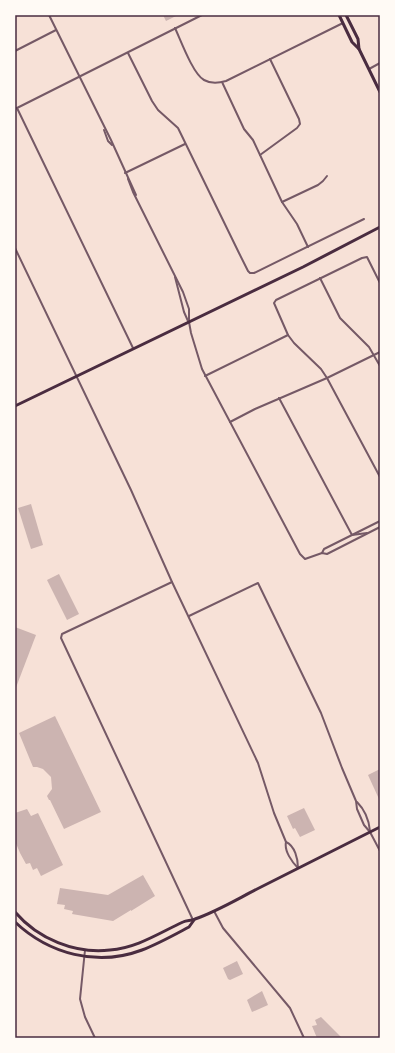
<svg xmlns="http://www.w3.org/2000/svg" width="395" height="1053" viewBox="0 0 395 1053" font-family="Mulish,sans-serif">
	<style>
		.building { fill: #ccb4b1 }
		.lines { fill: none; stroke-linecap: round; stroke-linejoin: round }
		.minor { stroke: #755966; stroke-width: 2 }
		.secondary { stroke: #4a2c40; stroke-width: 3 }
		.primary { stroke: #4a2c40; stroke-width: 3 }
		.neatline { fill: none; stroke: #4a2c40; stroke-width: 1.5 }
	</style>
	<rect width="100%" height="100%" fill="#f7e1d7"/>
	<!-- building -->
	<g class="building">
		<polygon points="163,15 178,15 166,21"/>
		<polygon points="31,504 43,545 31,549 18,508"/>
		<polygon points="59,574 79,614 67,620 47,580"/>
		<polygon points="15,627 36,635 15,690"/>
		<polygon points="55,716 101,812 64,829 50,800 49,800 47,796 52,789 51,777 43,769 37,767 33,767 19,733"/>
		<polygon points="380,769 380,798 379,799 368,775"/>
		<polygon points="304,808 315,830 300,837 295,828 293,829 287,816"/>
		<polygon points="27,809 31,816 38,813 63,865 41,876 37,868 33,870 30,863 26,864 20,853 15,841 15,813"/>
		<polygon points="143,875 155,896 131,911 131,910 113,921 72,914 73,911 64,909 65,905 57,904 60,888 108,895"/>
		<polygon points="237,961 243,974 230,980 228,979 223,968"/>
		<polygon points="262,991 268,1005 252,1012 247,1000"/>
		<polygon points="321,1017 342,1038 317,1038 312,1026 317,1025 315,1020"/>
	</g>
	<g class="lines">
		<!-- minor -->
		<g class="minor">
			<polyline points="49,15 111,140 136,195"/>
			<path d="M175,28C181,41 193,74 204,80C211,84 219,83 226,81L343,23"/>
			<polyline points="15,51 56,30"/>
			<polyline points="128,53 152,101 158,110 178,128 239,253 248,271 250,273 254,273 364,219"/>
			<polyline points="369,69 380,63"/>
			<polyline points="222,82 244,129 253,140 282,202 297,224 308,247"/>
			<polyline points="17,108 133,348"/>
			<polyline points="15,109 202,15"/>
			<polyline points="104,130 108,141 112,145"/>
			<polyline points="260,155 297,128 300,124 299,119 270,59"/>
			<polyline points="125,173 185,144"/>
			<polyline points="128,179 133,192 183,292 189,309 189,322 191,333 202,369 300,554 305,559 322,553 327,554 380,527"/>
			<polyline points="282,202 318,185 323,181 327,176"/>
			<path d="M15,248L131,490L172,582L258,763L274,813L286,842C284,851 292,862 298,868"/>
			<polyline points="175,277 184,312 188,321"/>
			<polyline points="320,278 340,318 369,347 380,366"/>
			<polyline points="380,283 367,257 362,258 276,300 274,303 288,335 294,343 321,369 327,378 380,477"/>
			<polyline points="205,376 288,335"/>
			<polyline points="279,398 352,535 367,533"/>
			<polyline points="230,422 255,409 327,378 380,352"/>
			<polyline points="322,553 324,549 380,521"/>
			<polyline points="172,582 62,634 61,638 193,920"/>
			<polyline points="189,616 258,583 321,713 342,768 356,801 357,809 364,825 370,832 380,851"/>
			<path d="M357,802C365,810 369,820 370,831"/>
			<path d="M286,842C295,846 298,859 298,868"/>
			<polyline points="214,911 223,928 290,1008 304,1038"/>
			<polyline points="85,950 80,999 85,1017 95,1038"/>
		</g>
		<!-- secondary -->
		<g class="secondary">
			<polyline points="15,406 303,267 380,227"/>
			<path d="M15,912C38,939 75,954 110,950C137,948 159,933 183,922C187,920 191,921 195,919C218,911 239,898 261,887C300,867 340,847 380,827"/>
			<path d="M15,922C49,954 97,967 142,950C158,944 174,935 189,927L194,920"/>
		</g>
		<!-- primary -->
		<g class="primary">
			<polyline points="339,15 352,42 359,49"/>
			<polyline points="346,15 358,39 359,49 380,92"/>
		</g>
	</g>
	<!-- border -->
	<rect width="395" height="1053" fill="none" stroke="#fffaf5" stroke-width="32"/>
	<rect x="16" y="16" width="363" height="1021" class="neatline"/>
</svg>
